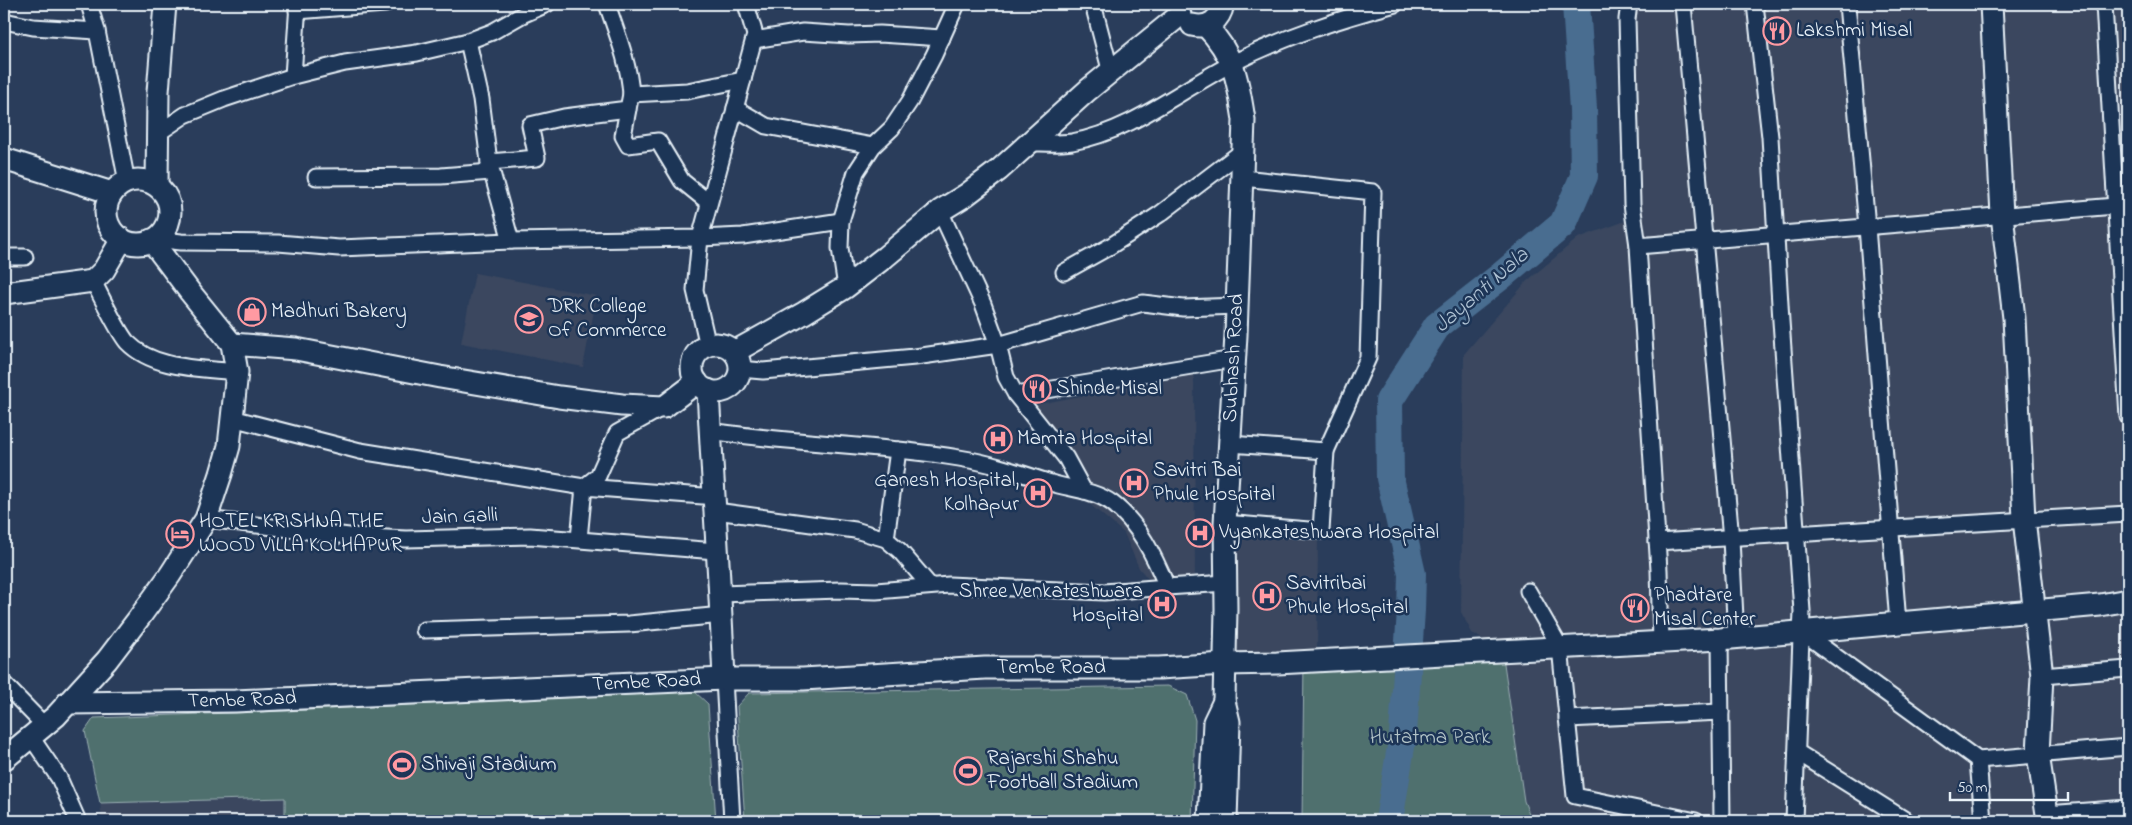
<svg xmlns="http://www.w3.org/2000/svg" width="2132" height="825" viewBox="0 0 2132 825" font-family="'Indie Flower',sans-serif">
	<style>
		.built { fill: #3a475f }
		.green { fill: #506f6e; stroke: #9cb0b3 }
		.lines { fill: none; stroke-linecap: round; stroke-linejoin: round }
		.river { stroke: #496d90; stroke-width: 28 }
		.street-casing { stroke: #e8f1f8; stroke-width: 19 }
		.secondary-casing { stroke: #e8f1f8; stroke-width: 25 }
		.street { stroke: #1d3557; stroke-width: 15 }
		.secondary { stroke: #1d3557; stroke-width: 21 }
		.labels { text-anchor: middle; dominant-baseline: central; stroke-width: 5; stroke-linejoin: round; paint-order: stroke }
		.poi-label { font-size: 21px; fill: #e8f1f8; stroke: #1d3557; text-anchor: start }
		.street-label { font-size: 21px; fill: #e8f1f8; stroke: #1d3557 }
		.park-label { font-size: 21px; fill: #b3c4c8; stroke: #1d3557 }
		.water-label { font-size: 22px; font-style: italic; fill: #b0c3d4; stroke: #1d3557 }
	</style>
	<rect width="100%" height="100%" fill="#2a3d5b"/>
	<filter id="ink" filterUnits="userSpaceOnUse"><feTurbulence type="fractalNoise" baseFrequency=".02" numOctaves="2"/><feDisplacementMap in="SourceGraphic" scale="10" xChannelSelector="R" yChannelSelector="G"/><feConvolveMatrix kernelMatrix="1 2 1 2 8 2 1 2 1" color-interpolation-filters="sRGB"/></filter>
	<g filter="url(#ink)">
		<!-- built -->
		<g class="built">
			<polygon points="1623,4 2128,4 2128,821 1532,821 1524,801 1502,650 1472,633 1461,612 1464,354 1527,281 1578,238 1634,218"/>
			<polygon points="475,273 597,296 583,367 461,343"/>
			<polygon points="1194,374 1195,575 1184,581 1149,580 1139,568 1124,533 1087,502 1062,465 1040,426 1034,405"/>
			<polygon points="1217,537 1318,538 1317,655 1215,654"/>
			<polygon points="286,798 285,821 102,821 100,803"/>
		</g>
		<!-- green -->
		<g class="green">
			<polygon points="1502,650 1524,801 1532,821 1302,821 1304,662"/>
			<polygon points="1168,686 1187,695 1195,720 1192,821 745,821 737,706 749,693"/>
			<polygon points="694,691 708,704 716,821 285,821 285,798 100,803 85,731 94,718 286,711"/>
		</g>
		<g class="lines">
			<!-- river -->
			<polyline class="river" points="1389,821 1403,734 1411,610 1412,574 1390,478 1389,401 1437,326 1501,276 1563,224 1584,176 1583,109 1576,4"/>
			<!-- street casing -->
			<g class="street-casing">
				<g id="street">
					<polyline points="89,4 97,31 127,182"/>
					<path d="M607,4C617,34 629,63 631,94"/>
					<polyline points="1093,4 1111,73"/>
					<polyline points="1629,4 1627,19 1632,204 1638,246 1659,570 1661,643"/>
					<polyline points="1683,4 1731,539 1736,638"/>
					<polyline points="1755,4 1770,137 1781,321 1802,611 1794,821"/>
					<polyline points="1847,4 1867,227 1898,623"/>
					<polyline points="2104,4 2128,417"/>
					<polyline points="297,11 385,4"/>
					<polyline points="4,21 33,27 97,31"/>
					<polyline points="754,40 803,32 849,35 880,34 942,38"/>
					<polyline points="468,41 481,99 489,162 511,241"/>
					<polyline points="293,76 298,4"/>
					<polyline points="735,108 766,126 873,146"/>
					<polyline points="628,109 623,136 628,145 658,141 682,181 708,202"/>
					<polyline points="157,134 185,115 224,99 293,76 345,63 417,53 468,41 492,32 522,15 547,4"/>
					<path d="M1030,143C1044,143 1059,144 1072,142C1133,131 1181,89 1235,62C1286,36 1340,19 1395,4"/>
					<polyline points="489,162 537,158 530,125 564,117 628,109 631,94 687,91 743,80"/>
					<polyline points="316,177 441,176 491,172"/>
					<polyline points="940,211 983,304 998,345 1006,377 1016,395 1066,458 1084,491"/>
					<polyline points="151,240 156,239 181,242 278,243 339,248 511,241 700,238 743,236 841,221"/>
					<polyline points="1638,246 2115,206"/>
					<polyline points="4,257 25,257"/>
					<polyline points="1064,272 1109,247 1160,214 1244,150"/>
					<path d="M93,281C101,296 117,330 127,342C154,370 201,368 237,372"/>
					<polyline points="846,287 840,248 841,221 856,172 873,146 892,128 910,101 934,55 957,4"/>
					<polyline points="708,346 695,290 700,238 755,35 746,4"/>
					<polyline points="740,369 763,371 915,357 998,345 1143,303 1183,308 1237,306"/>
					<polyline points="1016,395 1234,359"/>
					<polyline points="232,418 360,451 584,487 598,476 617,433 662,408"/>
					<path d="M710,431C793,444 877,444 959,458C991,463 1020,473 1051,483C1070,489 1094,490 1112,503C1139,523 1155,558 1167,587L1226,583"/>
					<polyline points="1230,444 1326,451 1368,358 1373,192 1243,178"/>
					<polyline points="716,511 855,530 886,539 900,551 930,586"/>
					<polyline points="206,519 349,536 406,539 530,536 716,551"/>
					<polyline points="1225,523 1321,531 1326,451"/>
					<polyline points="579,539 584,487 716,497"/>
					<polyline points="886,539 898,450"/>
					<polyline points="1657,542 2128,514"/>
					<polyline points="1528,591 1560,647 1575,796 1696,821"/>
					<polyline points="721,594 841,590 876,591 949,585 1104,592 1167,587"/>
					<polyline points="424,630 629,624 722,615"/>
					<polyline points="1802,632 1978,760 2128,747"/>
					<polyline points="1720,639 1722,821"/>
					<polyline points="2042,676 2128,669"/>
					<polyline points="724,679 732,821"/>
					<polyline points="4,684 44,725"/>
					<polyline points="1567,719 1721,712"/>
					<polyline points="31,737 59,778 78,821"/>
					<polyline points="1797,752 1907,821"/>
					<polyline points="1978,760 1983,821"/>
					<polyline points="2047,814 2128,808"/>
				</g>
			</g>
			<!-- secondary casing -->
			<g class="secondary-casing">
				<g id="secondary">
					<polyline points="1991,4 2002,215 2014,318 2024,519 2042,676 2038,754 2048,821"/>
					<path d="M1192,25C1209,29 1220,20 1223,4"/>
					<path d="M1206,26C1235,56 1238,81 1244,120L1236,335L1225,523L1226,609L1224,701L1229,722L1226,821"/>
					<polyline points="4,159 112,193"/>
					<circle cx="138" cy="212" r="32"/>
					<polyline points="157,186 158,92 165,4"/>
					<polyline points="4,293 93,281 104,270 122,239"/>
					<polyline points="232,344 296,349 440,377 559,397 622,405 664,407 697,382"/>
					<circle cx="716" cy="368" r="24"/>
					<polyline points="734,352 804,313 846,287 885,257 940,211 966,195 999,170 1088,90 1180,15"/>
					<path d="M708,390C713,487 720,583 724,679"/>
					<path id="s1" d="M67,703L235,701L724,679H803L985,668H1159L1225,664L1277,663L1720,639L2100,605L2128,600"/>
					<polyline points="4,759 56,716 107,660 139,618 170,575 206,519 221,474 229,446 237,372 232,344 190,292 151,240"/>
					<polyline points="1209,821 1214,722 1224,701"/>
				</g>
			</g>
			<!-- street -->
			<use href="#street" class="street"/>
			<!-- secondary -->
			<use href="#secondary" class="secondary"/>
		</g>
	</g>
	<!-- icons -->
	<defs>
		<g id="restaurant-ring" transform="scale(1.4375)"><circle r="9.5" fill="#1d3557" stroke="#ff9aa2" stroke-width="1.5"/><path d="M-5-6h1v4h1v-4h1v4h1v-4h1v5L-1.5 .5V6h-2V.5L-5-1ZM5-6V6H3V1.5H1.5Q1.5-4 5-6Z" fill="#ff9aa2"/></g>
		<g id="shop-ring" transform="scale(1.4375)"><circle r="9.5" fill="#1d3557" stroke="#ff9aa2" stroke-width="1.5"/><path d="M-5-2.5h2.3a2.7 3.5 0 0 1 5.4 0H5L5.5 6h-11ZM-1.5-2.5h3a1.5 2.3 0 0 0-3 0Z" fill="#ff9aa2"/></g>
		<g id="university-ring" transform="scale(1.4375)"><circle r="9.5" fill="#1d3557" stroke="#ff9aa2" stroke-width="1.5"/><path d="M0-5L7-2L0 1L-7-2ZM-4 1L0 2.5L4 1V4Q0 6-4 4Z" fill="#ff9aa2"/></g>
		<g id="hospital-ring" transform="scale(1.4375)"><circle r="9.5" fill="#1d3557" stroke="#ff9aa2" stroke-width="1.5"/><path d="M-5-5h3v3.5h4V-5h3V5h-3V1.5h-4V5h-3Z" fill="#ff9aa2"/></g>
		<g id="hotel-ring" transform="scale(1.4375)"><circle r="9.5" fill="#1d3557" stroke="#ff9aa2" stroke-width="1.5"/><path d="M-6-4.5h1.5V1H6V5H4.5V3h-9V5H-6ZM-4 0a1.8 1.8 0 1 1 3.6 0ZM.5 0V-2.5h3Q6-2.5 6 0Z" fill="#ff9aa2"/></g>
		<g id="stadium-ring" transform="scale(1.4375)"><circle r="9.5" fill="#1d3557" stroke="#ff9aa2" stroke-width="1.5"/><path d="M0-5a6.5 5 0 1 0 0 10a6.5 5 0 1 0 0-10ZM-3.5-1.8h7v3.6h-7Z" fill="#ff9aa2"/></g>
	</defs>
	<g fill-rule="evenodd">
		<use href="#restaurant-ring" x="1777" y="31"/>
		<use href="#shop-ring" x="252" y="312"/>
		<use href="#university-ring" x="529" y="319"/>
		<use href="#restaurant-ring" x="1037" y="389"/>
		<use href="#hospital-ring" x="998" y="439"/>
		<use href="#hospital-ring" x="1134" y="483"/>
		<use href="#hospital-ring" x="1038" y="493"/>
		<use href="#hospital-ring" x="1200" y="533"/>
		<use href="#hotel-ring" x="180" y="534"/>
		<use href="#hospital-ring" x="1267" y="596"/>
		<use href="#hospital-ring" x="1162" y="604"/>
		<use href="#restaurant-ring" x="1635" y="608"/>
		<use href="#stadium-ring" x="402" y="765"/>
		<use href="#stadium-ring" x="968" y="771"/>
	</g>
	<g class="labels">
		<!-- poi labels -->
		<g class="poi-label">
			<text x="1796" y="31">Lakshmi Misal</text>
			<text x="548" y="307">DRK College<tspan x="548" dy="24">Of Commerce</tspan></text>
			<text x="271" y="312">Madhuri Bakery</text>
			<text x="1056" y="389">Shinde Misal</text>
			<text x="1017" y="439">Mamta Hospital</text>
			<text x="1153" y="471">Savitri Bai<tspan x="1153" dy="24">Phule Hospital</tspan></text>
			<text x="1019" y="481" text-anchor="end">Ganesh Hospital,<tspan x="1019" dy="24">Kolhapur</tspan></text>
			<text x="199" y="522">HOTEL KRISHNA THE<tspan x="199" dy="24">WOOD VILLA KOLHAPUR</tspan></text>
			<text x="1219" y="533">Vyankateshwara Hospital</text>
			<text x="1286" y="584">Savitribai<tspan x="1286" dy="24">Phule Hospital</tspan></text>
			<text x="1143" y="592" text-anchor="end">Shree Venkateshwara<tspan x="1143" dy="24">Hospital</tspan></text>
			<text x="1654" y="596">Phadtare<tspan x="1654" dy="24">Misal Center</tspan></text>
			<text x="987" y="759">Rajarshi Shahu<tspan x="987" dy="24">Football Stadium</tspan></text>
			<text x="421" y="765">Shivaji Stadium</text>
		</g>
		<!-- street labels -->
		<g class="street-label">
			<text transform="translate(1234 358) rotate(-87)">Subhash Road</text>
			<text transform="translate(460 517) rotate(-2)">Jain Galli</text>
			<text stroke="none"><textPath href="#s1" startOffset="985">Tembe Road</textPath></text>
			<text stroke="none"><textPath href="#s1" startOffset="580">Tembe Road</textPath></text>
			<text stroke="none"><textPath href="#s1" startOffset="175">Tembe Road</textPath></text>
		</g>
		<!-- park labels -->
		<g class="park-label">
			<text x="1430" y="738">Hutatma Park</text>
		</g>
		<!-- water labels -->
		<g class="water-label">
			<text transform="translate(1482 291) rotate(-41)">Jayanti Nala</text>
		</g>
	</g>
	<!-- margin -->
	<rect width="2132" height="825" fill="none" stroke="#1d3557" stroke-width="20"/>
	<rect x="10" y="10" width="2112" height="805" fill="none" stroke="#e8f1f8" stroke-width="2" filter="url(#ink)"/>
	<!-- scale -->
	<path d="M1950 792v8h118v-8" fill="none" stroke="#e8f1f8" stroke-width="2.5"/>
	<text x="1957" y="792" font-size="15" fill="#e8f1f8" stroke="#1d3557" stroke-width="4" paint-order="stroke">50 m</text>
</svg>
